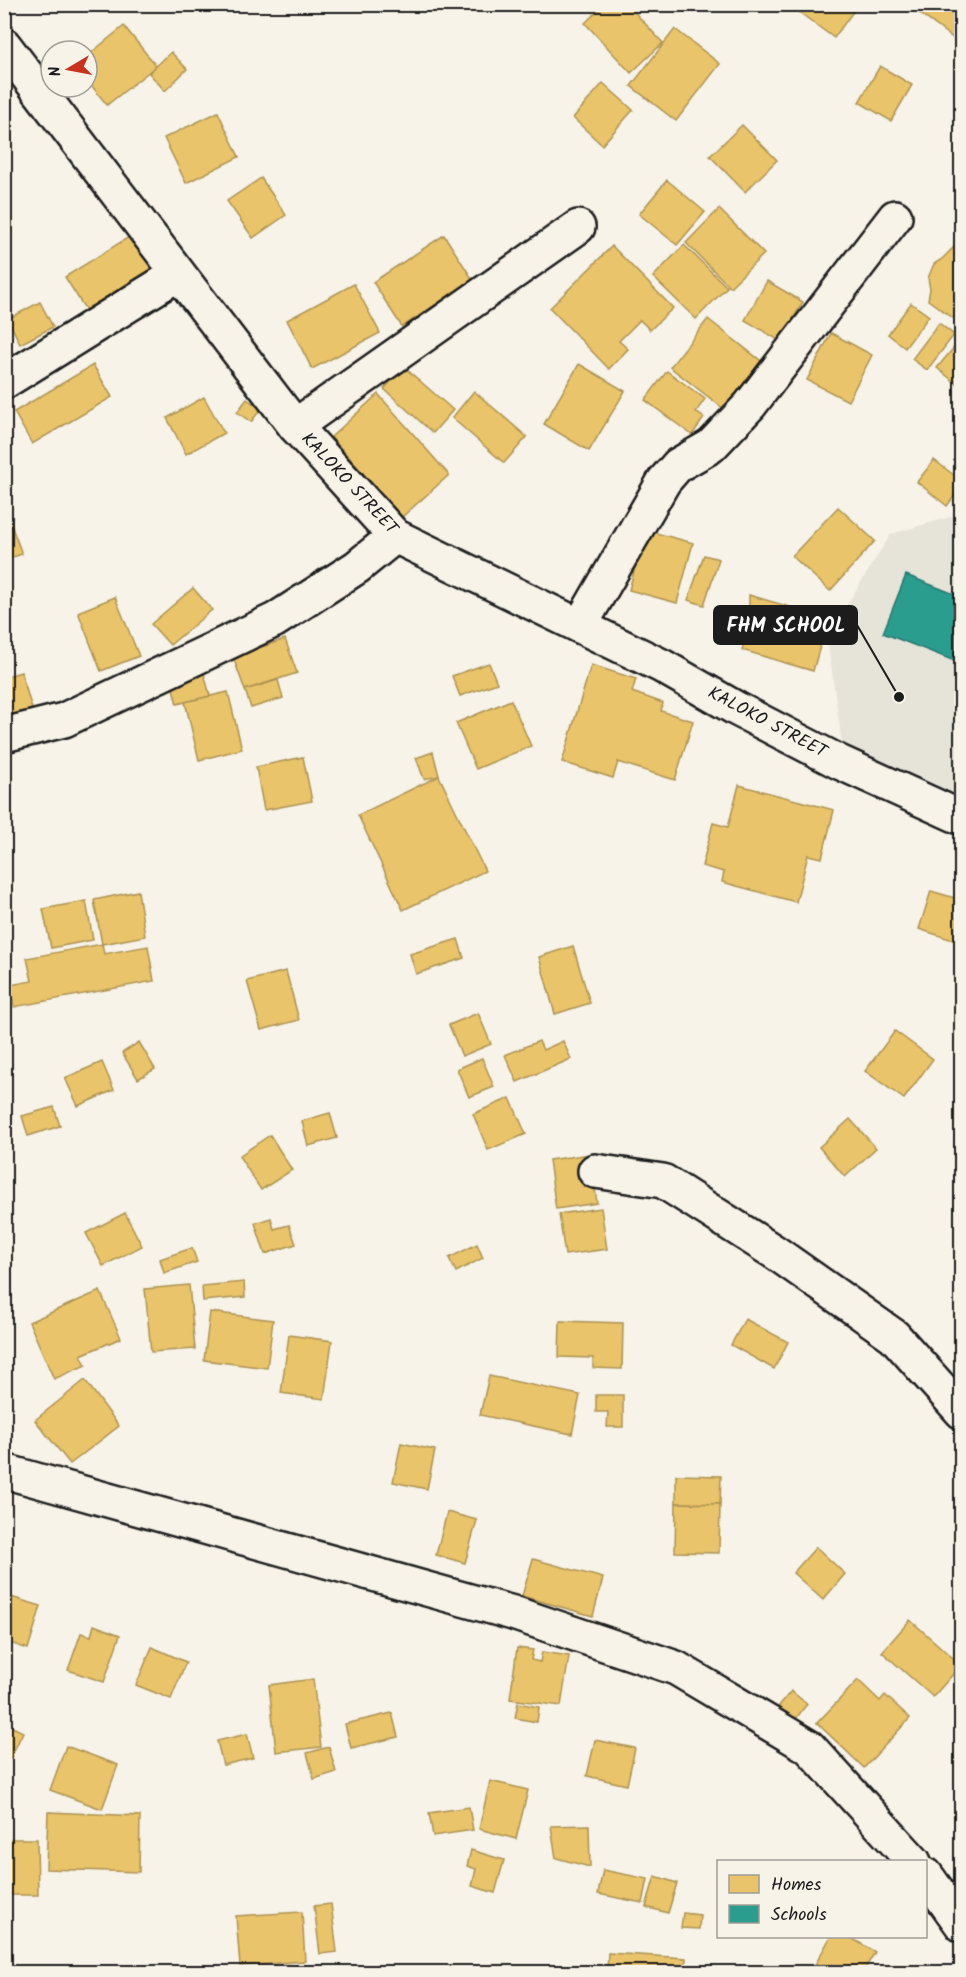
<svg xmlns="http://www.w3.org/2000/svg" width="966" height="1977" viewBox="0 0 966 1977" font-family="Kalam,sans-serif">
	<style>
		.built { fill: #e6e3d9 }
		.homes { fill: #e9c46a; stroke: #ac9253; stroke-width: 1.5 }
		.schools { fill: #2a9d8f; stroke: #26766c; stroke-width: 1.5 }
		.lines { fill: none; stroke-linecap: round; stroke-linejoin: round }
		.minor-casing { stroke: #1c1c1c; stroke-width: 38 }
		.minor { stroke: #f7f3e8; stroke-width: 33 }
		.labels { text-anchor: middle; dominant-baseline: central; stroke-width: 6; stroke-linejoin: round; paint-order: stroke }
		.street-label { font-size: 18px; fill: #1c1c1c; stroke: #f7f3e8 }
		.leader { fill: none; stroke: #1c1c1c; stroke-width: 2 }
		.callout-dot { fill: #1c1c1c; stroke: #f7f3e8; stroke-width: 2 }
		.callout { fill: #1c1c1c; stroke: #1c1c1c; stroke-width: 2 }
		.callout-label { font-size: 20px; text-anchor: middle; font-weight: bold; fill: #fff }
	</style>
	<rect width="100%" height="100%" fill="#f7f3e8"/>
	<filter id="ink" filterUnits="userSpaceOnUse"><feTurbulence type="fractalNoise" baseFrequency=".0167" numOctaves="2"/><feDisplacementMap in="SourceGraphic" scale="12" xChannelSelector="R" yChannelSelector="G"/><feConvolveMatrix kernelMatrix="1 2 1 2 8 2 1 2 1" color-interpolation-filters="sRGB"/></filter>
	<g filter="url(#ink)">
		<!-- built -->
		<polygon class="built" points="961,514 961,804 844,758 827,637 891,534"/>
		<!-- homes -->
		<g class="homes">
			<polygon points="605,4 627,4 663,43 631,73 585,23"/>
			<polygon points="798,4 849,4 855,9 834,38 795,9"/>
			<polygon points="924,4 962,4 962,45 918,12"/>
			<polygon points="124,26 156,66 107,105 87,80 87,56"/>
			<polygon points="675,29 720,64 676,121 631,86"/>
			<polygon points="171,52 187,69 165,91 149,73"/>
			<polygon points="880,66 912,85 891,121 859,102"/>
			<polygon points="603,83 633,110 602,145 573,118"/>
			<polygon points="218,112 239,157 186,183 164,138"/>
			<polygon points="742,125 777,160 745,192 710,156"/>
			<polygon points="261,178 286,215 253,238 227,201"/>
			<polygon points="667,180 705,212 677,245 639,214"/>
			<polygon points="4,192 11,200 4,206"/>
			<polygon points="719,209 764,254 730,287 686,243"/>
			<polygon points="132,235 159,279 92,320 65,277"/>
			<polygon points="444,235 473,280 402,327 373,282"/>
			<polygon points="684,245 727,287 696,319 653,277"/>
			<polygon points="612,246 673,308 650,330 640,320 619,341 628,349 609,369 550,308"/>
			<polygon points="955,246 962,250 962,320 956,320 928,300 930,289 928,278 934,264 942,259"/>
			<polygon points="767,281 803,302 780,341 745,320"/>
			<polygon points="354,284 380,333 312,369 287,320"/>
			<polygon points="40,302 53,327 20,344 8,319"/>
			<polygon points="911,303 929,316 905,348 888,334"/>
			<polygon points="708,319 761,361 724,409 670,367"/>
			<polygon points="939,323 954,335 927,370 912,359"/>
			<polygon points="831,333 872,355 848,401 807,380"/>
			<polygon points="961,339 962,339 962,388 937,368"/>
			<polygon points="579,364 625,391 589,451 544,424"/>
			<polygon points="93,365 112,397 32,444 14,412"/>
			<polygon points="404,367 453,410 433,433 384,389"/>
			<polygon points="667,371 705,399 696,412 704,418 692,435 645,400"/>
			<polygon points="474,391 527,437 504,463 452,418"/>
			<polygon points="378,394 449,475 402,517 331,437"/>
			<polygon points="204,397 224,433 186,454 167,418"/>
			<polygon points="247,399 261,409 251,422 237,412"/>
			<polygon points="934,460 962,481 962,486 947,506 917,482"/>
			<polygon points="4,506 22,554 4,560"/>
			<polygon points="838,507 875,541 830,591 792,556"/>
			<polygon points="645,530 693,543 677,603 629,590"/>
			<polygon points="704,555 719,559 704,605 688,600"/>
			<polygon points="193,588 212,610 170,645 151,624"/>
			<polygon points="749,595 828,618 813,671 742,650 749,626"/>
			<polygon points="115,597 139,656 101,671 78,612"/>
			<polygon points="285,639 297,673 245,690 233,657"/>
			<polygon points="489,663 497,683 460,696 452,676"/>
			<polygon points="591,665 636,679 632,692 663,703 661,711 693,721 675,780 618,762 613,778 562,762"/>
			<polygon points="203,669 210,696 177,704 170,677"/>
			<polygon points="21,672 33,712 4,721 4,677"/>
			<polygon points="278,680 283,698 251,708 245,690"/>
			<polygon points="228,692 242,749 199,760 185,702"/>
			<polygon points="511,700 531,746 476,769 456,723"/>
			<polygon points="433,752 439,776 424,779 416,758"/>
			<polygon points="303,757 312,801 264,810 256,767"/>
			<polygon points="439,776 485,871 403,910 358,815"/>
			<polygon points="739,785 834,810 822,858 808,855 796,902 722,882 724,872 702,866 713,823 728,827"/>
			<polygon points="138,891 145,936 102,944 94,900"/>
			<polygon points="931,891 962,900 962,943 919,929"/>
			<polygon points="86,901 93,940 51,948 43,909"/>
			<polygon points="458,939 464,958 416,974 410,954"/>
			<polygon points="102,944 104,954 148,946 154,981 14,1007 10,985 32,981 27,958"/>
			<polygon points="573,946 590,1003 555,1014 539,957"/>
			<polygon points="286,971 299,1020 261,1030 247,981"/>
			<polygon points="478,1013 491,1044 462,1056 449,1025"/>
			<polygon points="895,1031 933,1059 904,1099 865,1071"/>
			<polygon points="539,1041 543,1050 563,1041 571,1059 517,1082 505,1055"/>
			<polygon points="139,1042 155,1069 138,1079 122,1053"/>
			<polygon points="482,1058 494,1087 469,1097 457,1069"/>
			<polygon points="102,1062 114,1090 78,1106 65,1078"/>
			<polygon points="510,1098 526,1134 488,1150 473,1114"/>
			<polygon points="54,1107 60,1126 28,1136 22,1116"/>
			<polygon points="330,1113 337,1138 308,1146 302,1121"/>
			<polygon points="850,1119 876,1148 845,1177 819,1147"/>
			<polygon points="270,1135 292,1170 261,1190 239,1156"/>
			<polygon points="590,1154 597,1203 556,1209 549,1160"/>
			<polygon points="601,1208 607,1249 565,1255 559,1214"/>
			<polygon points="125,1213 142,1246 103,1266 86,1233"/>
			<polygon points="271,1218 274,1229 289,1225 296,1244 265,1254 255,1223"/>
			<polygon points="477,1244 483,1258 456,1272 449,1258"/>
			<polygon points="192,1248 197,1262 164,1273 160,1259"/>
			<polygon points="244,1282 245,1297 203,1301 202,1286"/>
			<polygon points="189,1285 195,1349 151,1352 145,1289"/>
			<polygon points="100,1291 121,1338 81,1355 86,1365 54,1379 29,1322"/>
			<polygon points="210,1312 273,1320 267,1368 204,1360"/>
			<polygon points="745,1319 788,1342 774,1369 731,1345"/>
			<polygon points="560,1321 623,1323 622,1369 593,1368 593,1358 559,1357"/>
			<polygon points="289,1335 332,1341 324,1399 281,1393"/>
			<polygon points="489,1376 580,1395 572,1434 480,1415"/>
			<polygon points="85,1380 119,1426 70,1464 35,1420"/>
			<polygon points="596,1395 623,1395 623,1427 607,1427 608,1412 596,1412"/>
			<polygon points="401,1443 435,1450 427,1489 393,1482"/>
			<polygon points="676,1475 721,1476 720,1504 676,1503"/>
			<polygon points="676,1503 720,1504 719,1553 675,1552"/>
			<polygon points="447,1512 477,1520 465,1563 436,1555"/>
			<polygon points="816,1547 845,1574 823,1600 793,1573"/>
			<polygon points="533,1559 603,1578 593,1616 522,1596"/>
			<polygon points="4,1595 41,1606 28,1649 4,1641"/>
			<polygon points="910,1620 961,1665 933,1697 882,1652"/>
			<polygon points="94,1625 120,1635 104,1682 68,1670 81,1633 91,1636"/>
			<polygon points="152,1647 186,1662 171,1699 136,1685"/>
			<polygon points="517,1648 533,1650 531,1660 540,1662 542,1652 569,1656 561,1706 510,1699"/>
			<polygon points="313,1679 321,1747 276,1752 269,1685"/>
			<polygon points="858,1680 880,1701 885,1695 910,1718 864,1768 817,1723"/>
			<polygon points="791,1691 807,1704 795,1720 778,1707"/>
			<polygon points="518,1703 539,1707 537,1722 515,1718"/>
			<polygon points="392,1713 398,1737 351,1748 345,1724"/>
			<polygon points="4,1723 23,1732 4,1771"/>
			<polygon points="247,1734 253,1758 223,1765 217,1741"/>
			<polygon points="595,1740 635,1748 627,1785 587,1776"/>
			<polygon points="66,1746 118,1765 102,1809 50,1790"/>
			<polygon points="329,1747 336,1772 314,1779 307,1753"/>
			<polygon points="490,1781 528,1790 516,1839 479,1829"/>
			<polygon points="469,1807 473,1830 433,1836 429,1813"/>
			<polygon points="48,1812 140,1816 139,1872 46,1869"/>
			<polygon points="589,1825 590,1867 556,1858 551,1826"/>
			<polygon points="4,1839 37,1839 38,1895 4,1895"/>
			<polygon points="471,1850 504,1860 495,1893 472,1886 476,1869 467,1866"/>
			<polygon points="603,1870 648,1879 643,1903 598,1894"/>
			<polygon points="655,1876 677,1883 668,1913 646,1907"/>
			<polygon points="331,1904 337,1952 320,1954 314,1906"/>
			<polygon points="302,1912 305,1961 240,1966 236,1916"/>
			<polygon points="683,1913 700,1915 699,1929 681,1928"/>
			<polygon points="831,1936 848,1936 875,1952 863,1972 829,1972 815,1965"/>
			<polygon points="608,1953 686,1958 685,1972 607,1972"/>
		</g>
		<!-- schools -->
		<g class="schools">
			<polygon points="906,575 962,597 962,664 883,633"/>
			<polygon points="962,782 962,797 956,795"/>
		</g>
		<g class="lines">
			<!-- minor casing -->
			<g class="minor-casing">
				<g id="minor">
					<polyline points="4,45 295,426 395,536 662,666 737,709 839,762 962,818"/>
					<polyline points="4,382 178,274"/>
					<polyline points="295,426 578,227"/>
					<polyline points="580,626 664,481 678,465 711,446 750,405 895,217"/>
					<polyline points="4,735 64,720 275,620 357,567 395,536"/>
					<polyline points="595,1171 663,1181 776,1253 894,1336 962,1412"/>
					<polyline points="4,1471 513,1613 676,1668 809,1747 914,1862"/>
					<polyline points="926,1875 962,1925"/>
				</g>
			</g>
			<!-- minor -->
			<use href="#minor" class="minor"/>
		</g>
	</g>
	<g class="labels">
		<!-- street labels -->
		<g class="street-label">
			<text transform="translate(349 484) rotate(47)">KALOKO STREET</text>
			<text transform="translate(767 723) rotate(28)">KALOKO STREET</text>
		</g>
	</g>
	<!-- callouts -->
	<path class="leader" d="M899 697L857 625"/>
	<circle class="callout-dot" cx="899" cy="697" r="6"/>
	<rect class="callout" x="714" y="606" width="143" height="38" rx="6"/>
	<g class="callout-label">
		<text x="786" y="632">FHM SCHOOL</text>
	</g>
	<!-- margin -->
	<rect width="966" height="1977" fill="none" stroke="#f7f3e8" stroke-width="24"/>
	<rect x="12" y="12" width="942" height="1953" fill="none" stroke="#1c1c1c" stroke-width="2" filter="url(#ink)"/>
	<!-- legend -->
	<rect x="717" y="1860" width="210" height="78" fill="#f7f3e8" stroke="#9f9d96" stroke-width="1.5"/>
	<rect x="729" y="1875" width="30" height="18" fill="#e9c46a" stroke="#9f9d96" stroke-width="1.5"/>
	<text x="771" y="1890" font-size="18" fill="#1c1c1c">Homes</text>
	<rect x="729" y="1905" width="30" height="18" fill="#2a9d8f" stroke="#9f9d96" stroke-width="1.5"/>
	<text x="771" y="1920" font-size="18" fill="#1c1c1c">Schools</text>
	<!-- north arrow -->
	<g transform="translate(69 69) rotate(260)"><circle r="28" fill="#f7f3e8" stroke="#9f9d96" stroke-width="1.5"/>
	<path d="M0-4.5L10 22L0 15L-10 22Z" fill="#c8321e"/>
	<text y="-9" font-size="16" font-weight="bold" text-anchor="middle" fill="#1c1c1c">N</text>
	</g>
</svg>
